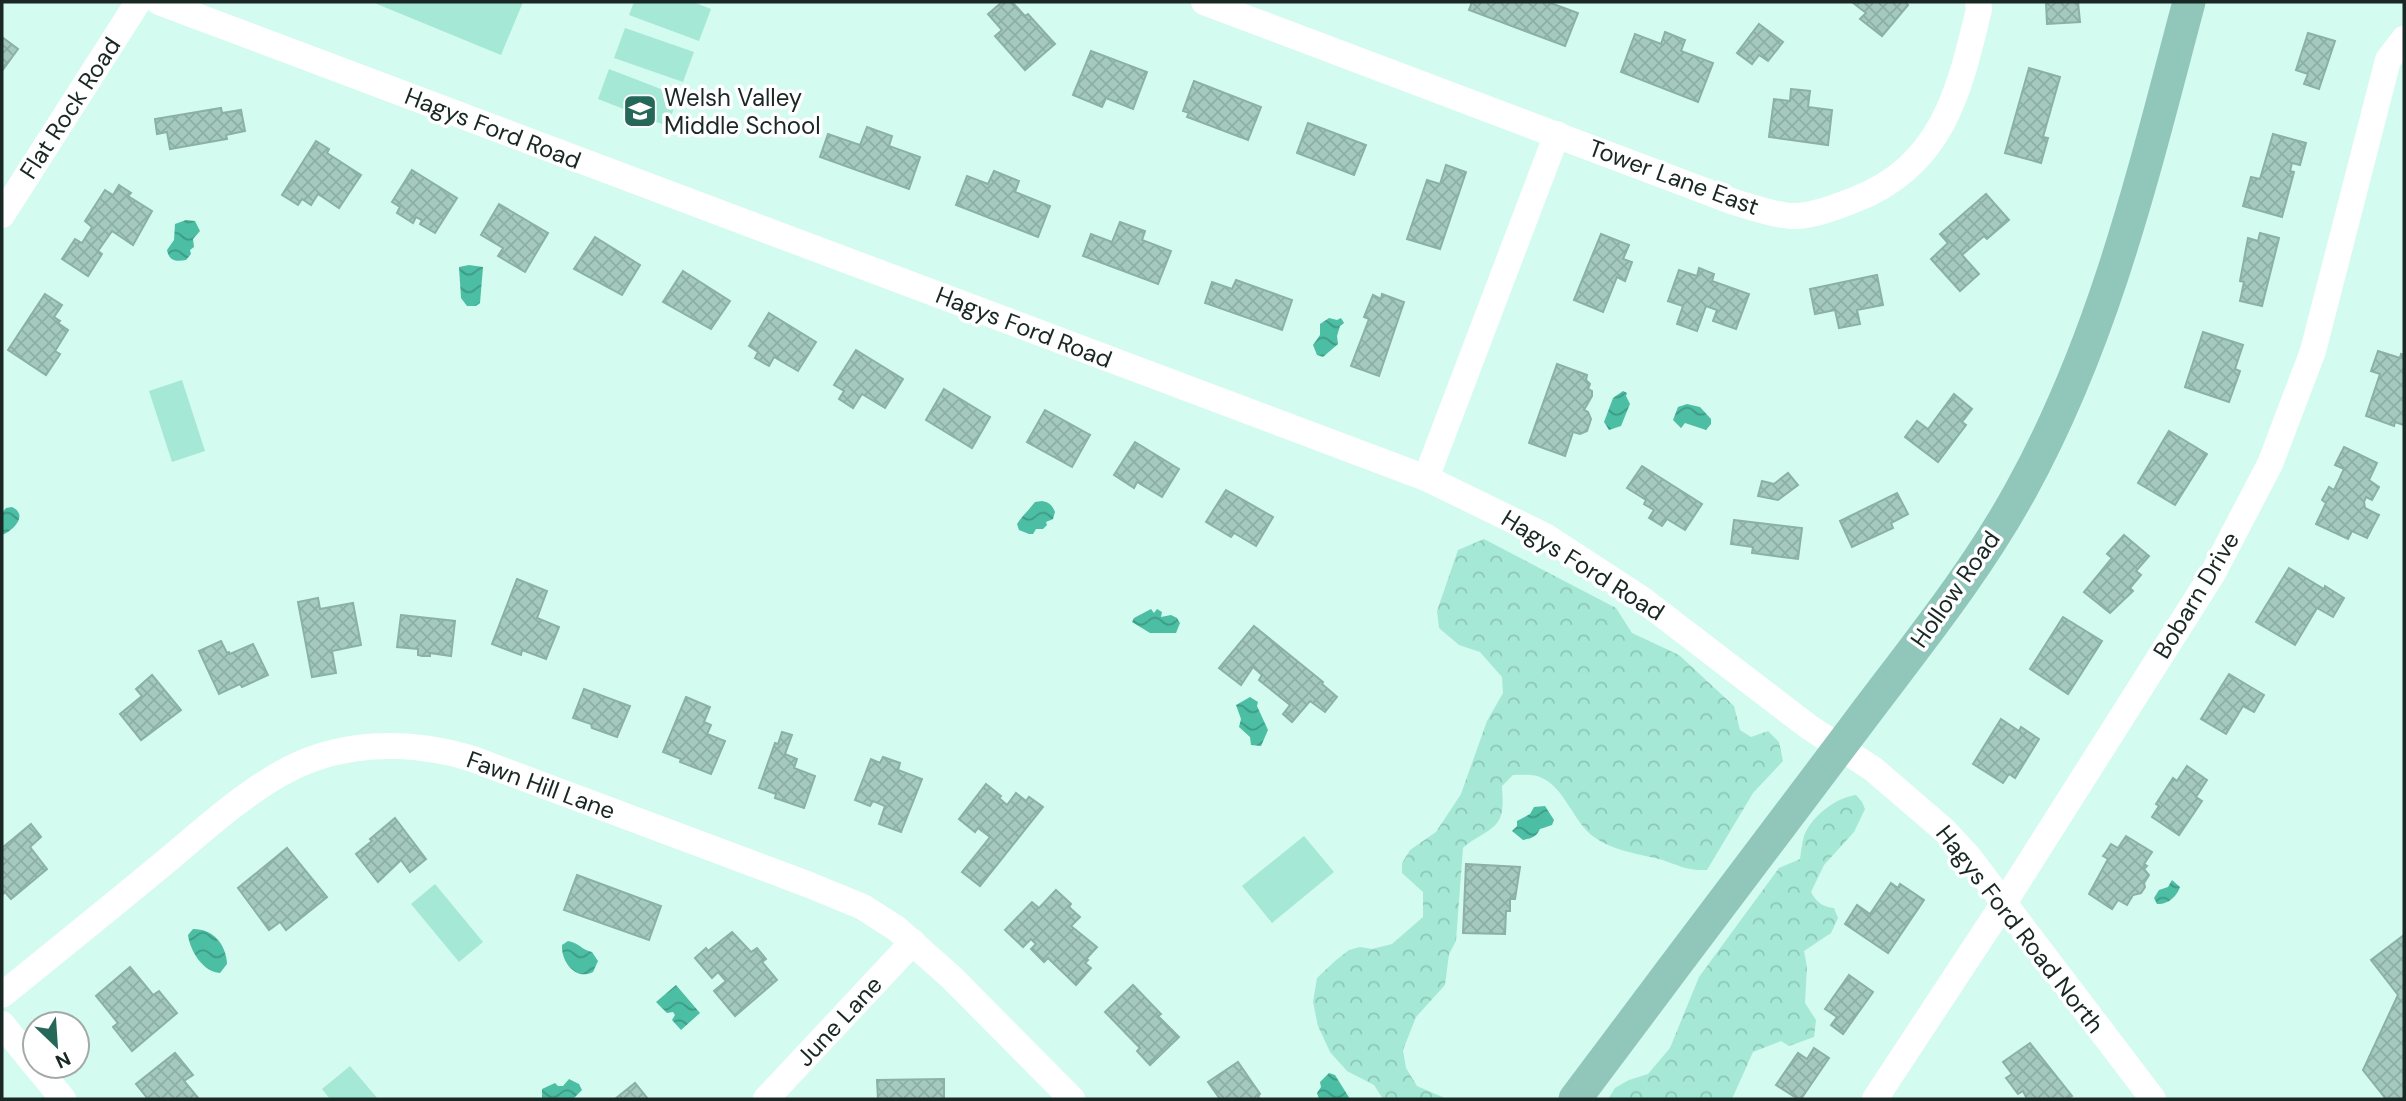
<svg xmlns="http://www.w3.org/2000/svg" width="2406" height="1101" viewBox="0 0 2406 1101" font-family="'DM Sans',sans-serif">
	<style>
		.forest { fill: url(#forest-crowns) }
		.pitch { fill: #a5e8d5 }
		.water { fill: url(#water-waves) }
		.building { fill: url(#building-cross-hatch); stroke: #8bb0a5; stroke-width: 2 }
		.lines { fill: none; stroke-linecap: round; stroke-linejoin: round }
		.minor { stroke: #fff; stroke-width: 26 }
		.major { stroke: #90c7ba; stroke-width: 33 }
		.labels { text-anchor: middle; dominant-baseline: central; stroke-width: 7; stroke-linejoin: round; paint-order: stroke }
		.poi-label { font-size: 24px; fill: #192824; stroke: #fff; text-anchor: start }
		.street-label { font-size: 24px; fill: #192824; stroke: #fff }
	</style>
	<defs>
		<pattern id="forest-crowns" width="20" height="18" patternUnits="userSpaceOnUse" patternTransform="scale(1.75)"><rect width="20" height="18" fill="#a5e8d5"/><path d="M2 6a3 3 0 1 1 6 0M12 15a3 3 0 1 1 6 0" fill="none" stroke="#8dc7b7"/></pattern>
		<pattern id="water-waves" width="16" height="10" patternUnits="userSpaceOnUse" patternTransform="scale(1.75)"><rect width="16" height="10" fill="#4cbea4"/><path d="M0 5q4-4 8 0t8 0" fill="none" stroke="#3e9a85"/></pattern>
		<pattern id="building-cross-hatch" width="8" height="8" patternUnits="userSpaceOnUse" patternTransform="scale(1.75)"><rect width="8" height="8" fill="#a4cabf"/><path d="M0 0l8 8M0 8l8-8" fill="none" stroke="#8daea4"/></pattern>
	</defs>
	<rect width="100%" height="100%" fill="#d4fbef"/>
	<!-- forest -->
	<g class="forest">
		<path d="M1484,539L1616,608L1632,633L1679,655L1734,706L1740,730L1751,737L1768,731L1779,742L1783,761L1753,793L1707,870C1683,871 1676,863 1655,858C1633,853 1612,850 1594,837C1573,822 1565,787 1540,777C1533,774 1521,775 1513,775L1502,786C1502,794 1504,806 1501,815C1497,831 1475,836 1463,848L1456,941L1449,954L1445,985L1416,1017L1403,1050L1406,1068L1417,1086L1447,1099H1383L1374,1085L1347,1071L1330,1052L1318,1026L1313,1002L1317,978L1335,961L1349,950L1360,947L1372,949L1392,944L1423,917V892L1402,873V863L1410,850L1436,832L1461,794L1487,721L1503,693L1502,677L1480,652L1459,645L1439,628L1437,611L1458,550Z"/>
		<path d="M1856,795L1862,802L1865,809L1854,832L1824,865L1811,892C1816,902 1823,907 1834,908L1838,918L1831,933L1804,951L1807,967L1805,1003L1816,1020L1814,1037L1789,1046L1781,1041L1753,1052L1732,1099H1608L1615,1088L1629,1080L1648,1074L1670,1048L1699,977L1779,868L1800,859C1801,852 1802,843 1804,836C1812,816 1835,798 1856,795Z"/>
	</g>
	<!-- pitch -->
	<g class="pitch">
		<polygon points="372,2 523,2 501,55"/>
		<polygon points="634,2 693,2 711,9 699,41 629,15"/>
		<polygon points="625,28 694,52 683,82 614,58"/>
		<polygon points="609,69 679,96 667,126 598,99"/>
		<polygon points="182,380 205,451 172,462 149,391"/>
		<polygon points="1304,836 1334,872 1272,923 1242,886"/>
		<polygon points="435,884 483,942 459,962 411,904"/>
		<polygon points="350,1066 378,1099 330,1099 322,1089"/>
	</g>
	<!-- water -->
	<g class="water">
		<path d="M186,220L195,221L200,231L193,239L194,247L190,250L191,254L186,260C176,262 169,261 167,250L174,240L175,224Z"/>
		<polygon points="469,265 483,267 480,303 476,306 467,306 461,298 459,267"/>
		<polygon points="1329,318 1337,320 1341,318 1344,323 1340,326 1337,336 1338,344 1323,357 1317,355 1313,345 1320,335 1320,324"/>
		<polygon points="1623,391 1627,393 1626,396 1630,404 1621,426 1609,430 1604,422 1613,398"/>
		<polygon points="1687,404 1700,407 1711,419 1711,424 1706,430 1685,423 1681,428 1673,420 1678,407"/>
		<path d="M1042,501C1049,502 1052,505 1055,512L1053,519L1046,522L1047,525L1043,529H1036L1033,534H1029L1019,530L1017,524C1022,516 1029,510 1035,502Z"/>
		<path d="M12,507C29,515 13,531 2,535V513L6,508Z"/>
		<polygon points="1151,609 1154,613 1157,609 1162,612 1161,617 1171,615 1177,618 1180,623 1176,633 1150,633 1132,622 1134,618"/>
		<polygon points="1250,697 1258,702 1257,706 1268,730 1261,746 1251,745 1250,737 1239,727 1241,719 1236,705"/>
		<path d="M1545,806L1554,820L1552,825L1540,829C1536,837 1533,838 1523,840L1512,831L1517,826V821L1530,814L1534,807Z"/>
		<path d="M2172,880L2180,887C2177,896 2168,905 2157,904L2154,898L2159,890L2168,887Z"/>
		<path d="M193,929C214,929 226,945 227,964L220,973C203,972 190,951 188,935Z"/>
		<path d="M568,941C579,943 582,950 592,952L598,961L593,972C576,981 561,962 562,945Z"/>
		<polygon points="676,985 700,1013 681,1030 672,1020 675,1015 673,1012 667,1013 656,1002"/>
		<polygon points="1329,1073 1335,1075 1350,1099 1319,1099 1317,1093 1321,1087 1320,1082"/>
		<polygon points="569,1079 579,1084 582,1090 573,1099 542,1099 542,1089 555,1083 558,1086 563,1086"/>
	</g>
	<!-- building -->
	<g class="building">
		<polygon points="1002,2 1012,2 1025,16 1028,14 1055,44 1025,70 995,36 1002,30 988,14"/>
		<polygon points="1472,2 1548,2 1578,13 1565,46 1469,10"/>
		<polygon points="1852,2 1905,2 1908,5 1882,36 1860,19 1866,13"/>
		<polygon points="2046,2 2078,2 2080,22 2047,24"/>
		<polygon points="1759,24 1783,42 1768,61 1759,55 1752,64 1737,53"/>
		<polygon points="1665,32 1685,40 1681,51 1713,63 1698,102 1621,72 1635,34 1661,44"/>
		<polygon points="2308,33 2335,41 2319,89 2304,84 2308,74 2296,70"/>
		<polygon points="2,37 18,49 2,71"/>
		<polygon points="1091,51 1147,72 1133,109 1106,98 1102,107 1073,95"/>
		<polygon points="2029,68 2060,77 2043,137 2048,138 2041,163 2005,153"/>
		<polygon points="1194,81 1261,107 1248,140 1187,117 1189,113 1183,111"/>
		<polygon points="1791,89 1810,91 1808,107 1832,110 1828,145 1769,137 1774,99 1790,101"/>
		<polygon points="221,108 222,113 241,110 245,131 226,135 227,139 170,149 167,132 157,134 155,119"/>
		<polygon points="1308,123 1366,145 1354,175 1297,153"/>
		<polygon points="867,127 892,136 889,146 920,157 909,189 820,157 828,134 860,145"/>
		<polygon points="2273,134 2306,143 2300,165 2292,163 2290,171 2294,172 2282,217 2243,206 2251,177 2260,179"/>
		<polygon points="316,141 329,149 327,153 361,175 339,208 318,194 311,205 302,199 298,205 282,195"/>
		<polygon points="1446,165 1466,172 1440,249 1407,239 1427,180 1440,184"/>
		<polygon points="412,170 457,198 435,233 420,224 422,220 416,217 413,223 397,213 400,207 392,202"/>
		<polygon points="994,171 1019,181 1015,192 1050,206 1038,237 956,205 967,176 988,184"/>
		<polygon points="119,185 131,193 128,196 152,211 133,245 112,231 98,251 102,254 88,276 62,259 75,239 82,243 92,227 85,221 105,190 113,195"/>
		<polygon points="1986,194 2009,220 1987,239 1984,236 1962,255 1979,274 1960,291 1931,259 1948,243 1940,234"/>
		<polygon points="499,204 548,233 525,272 498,256 503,248 481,235"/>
		<polygon points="1120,222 1145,231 1142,240 1171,251 1158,284 1083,256 1091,234 1112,242"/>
		<polygon points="2260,233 2279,238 2262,306 2240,301 2244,282 2240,281 2248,238 2258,241"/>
		<polygon points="1601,234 1629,245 1623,259 1632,262 1625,281 1617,277 1603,312 1574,300"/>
		<polygon points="595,237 640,265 622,295 574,269"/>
		<polygon points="1699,268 1714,274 1712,281 1749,294 1736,329 1713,321 1717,310 1706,306 1697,331 1677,324 1683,306 1668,301 1679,270 1697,276"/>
		<polygon points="683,271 730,301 711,329 663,302"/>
		<polygon points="1877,275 1883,305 1857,310 1860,324 1839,328 1835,310 1815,314 1810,289"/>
		<polygon points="1236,280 1292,300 1282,330 1205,303 1212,282 1232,289"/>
		<polygon points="45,294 62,305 54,317 60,321 58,323 68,330 55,351 60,354 46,375 8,350"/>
		<polygon points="1382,294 1404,302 1379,376 1351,366 1369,319 1364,317 1373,295 1381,299"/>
		<polygon points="769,313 816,342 798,371 774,357 769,366 755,358 758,352 749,346"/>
		<polygon points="2203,332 2243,345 2235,369 2240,371 2229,402 2185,387"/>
		<polygon points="856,350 903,379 885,408 862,394 853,408 839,399 844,391 834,385"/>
		<polygon points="2378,351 2400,358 2401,354 2404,355 2404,425 2395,422 2394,426 2366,416 2380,374 2371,371"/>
		<polygon points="1557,364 1587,375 1586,380 1590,384 1588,389 1592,391 1592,396 1584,410 1588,412 1591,419 1587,431 1580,434 1573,432 1565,456 1529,443"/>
		<polygon points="944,389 990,417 972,448 926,420"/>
		<polygon points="1954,394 1972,409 1962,422 1966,425 1938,462 1905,437 1917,421 1928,429"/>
		<polygon points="1045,410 1090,435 1072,467 1027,442"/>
		<polygon points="2169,431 2207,454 2175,505 2138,483"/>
		<polygon points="1135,442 1179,469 1162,497 1137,482 1134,488 1114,475"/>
		<polygon points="2344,447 2377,463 2369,480 2379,487 2372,500 2366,497 2364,502 2365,508 2379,515 2367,538 2352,531 2348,539 2316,524 2326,503 2322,500 2329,487 2334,490 2344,469 2335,465"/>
		<polygon points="1642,466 1702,504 1685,530 1667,519 1662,526 1649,518 1654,510 1644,504 1646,500 1627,488"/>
		<polygon points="1788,473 1798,485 1778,500 1758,496 1762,481 1774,484"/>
		<polygon points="1226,490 1273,517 1256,546 1234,533 1231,537 1206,522"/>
		<polygon points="1897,493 1908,514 1891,523 1893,528 1852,547 1840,521"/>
		<polygon points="1734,520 1802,528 1798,559 1752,553 1753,547 1731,544"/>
		<polygon points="2124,535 2149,556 2136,571 2141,575 2130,588 2133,591 2110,613 2084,592 2112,558 2107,554"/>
		<polygon points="2289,568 2324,589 2325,586 2344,598 2333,617 2317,608 2295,645 2256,622"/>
		<polygon points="517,579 547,591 537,618 559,627 546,659 522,650 521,655 492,644"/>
		<polygon points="318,598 320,609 353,603 361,645 332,651 336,673 312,677 298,602"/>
		<polygon points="401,615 455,621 451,656 430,653 430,656 422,656 418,655 418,649 397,647"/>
		<polygon points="2063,617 2102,641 2068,694 2030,669"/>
		<polygon points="1254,626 1323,682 1322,684 1337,697 1325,712 1310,701 1292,722 1283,714 1290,705 1259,680 1262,675 1253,667 1241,685 1219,668"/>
		<polygon points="221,641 227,653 229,652 230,654 253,644 268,675 242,687 240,684 219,694 199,651"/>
		<polygon points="2229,674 2264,695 2254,712 2243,706 2226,734 2201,719"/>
		<polygon points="152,675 181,710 141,740 120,714 142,696 136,689"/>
		<polygon points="584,689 630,706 617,737 592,728 591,724 573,718"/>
		<polygon points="686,697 710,707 704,722 711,725 707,734 725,741 711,774 680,762 681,759 663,752"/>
		<polygon points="2001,719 2019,731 2021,727 2039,739 2015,778 2009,774 2003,783 1973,764"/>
		<polygon points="782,732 792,735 785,754 797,759 794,768 815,776 804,808 775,798 776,794 759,788 775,743 778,744"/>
		<polygon points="883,757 900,763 898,770 922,779 901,832 879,824 885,806 873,801 870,806 855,800 871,759 880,763"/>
		<polygon points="2187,766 2207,780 2196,797 2202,801 2179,835 2152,817 2159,806 2156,804 2173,778 2177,781"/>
		<polygon points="986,784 1001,796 999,798 1007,805 1016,793 1026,801 1029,797 1043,807 980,886 962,872 990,837 978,828 975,832 959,819"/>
		<polygon points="395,818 426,859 410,872 401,860 378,882 356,854 372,841 370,839"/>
		<polygon points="31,824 41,837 30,847 47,869 11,899 5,892 2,895 2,848"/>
		<polygon points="2126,836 2152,852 2144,864 2147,866 2144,869 2149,875 2144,883 2145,887 2141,893 2133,895 2127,905 2118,900 2112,909 2089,894 2108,859 2103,856 2106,852 2111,844 2118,848"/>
		<polygon points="287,848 327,897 286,930 280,922 269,930 238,888"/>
		<polygon points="1466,864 1520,867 1515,899 1510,899 1510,911 1506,911 1505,934 1463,933"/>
		<polygon points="577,875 661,906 649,940 564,910"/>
		<polygon points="1891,883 1898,888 1900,884 1924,900 1888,953 1845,924 1857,905 1870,914"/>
		<polygon points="1056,890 1071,904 1069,907 1080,917 1071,926 1097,947 1086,959 1088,960 1085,963 1091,968 1076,985 1048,958 1044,962 1031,949 1036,944 1031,939 1023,947 1005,930 1032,902 1039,908"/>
		<polygon points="732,932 751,952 757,948 766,959 762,962 777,980 735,1016 714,991 726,981 718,972 712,978 695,958 706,948 708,951"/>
		<polygon points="2404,935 2404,1099 2386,1099 2363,1070 2398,995 2371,960"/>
		<polygon points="130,967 153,995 159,991 177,1013 132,1051 113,1027 118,1023 96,996"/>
		<polygon points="1849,975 1873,992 1843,1034 1831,1025 1837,1017 1825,1009"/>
		<polygon points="1133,985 1161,1014 1158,1016 1179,1037 1150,1065 1137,1051 1140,1048 1105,1012"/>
		<polygon points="2030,1043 2072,1096 2067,1099 2027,1099 2023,1091 2018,1094 2006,1078 2012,1074 2003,1062"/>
		<polygon points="1814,1048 1829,1058 1801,1099 1798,1099 1776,1085 1798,1053 1807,1059"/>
		<polygon points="175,1053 193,1075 184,1081 199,1099 148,1099 136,1084"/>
		<polygon points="1238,1062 1260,1094 1258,1096 1260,1099 1220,1099 1208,1082"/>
		<polygon points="944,1079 944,1099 878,1099 877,1080"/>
		<polygon points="635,1083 648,1099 615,1099"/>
	</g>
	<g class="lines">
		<!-- minor -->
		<g class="minor">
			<polyline points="159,2 1426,478 1545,536 1643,600 1809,727 1873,769 1944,830 1969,857 2153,1099"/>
			<path d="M1204,2L1734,202C1752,207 1773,215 1791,216C1811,217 1836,207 1854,200C1942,166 1959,93 1979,9L1978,2"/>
			<polyline points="2,215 138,2"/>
			<polyline points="1426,478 1557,134"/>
			<path d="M2,995C54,953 106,911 158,868C197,836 236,799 280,774C337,741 407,739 470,758L807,884L863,907L897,929L951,977L1072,1099"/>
			<polyline points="2,1024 35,1065"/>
			<polyline points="36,1066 63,1099"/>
			<polyline points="766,1099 913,942"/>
			<polyline points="1875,1099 2004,903 2213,573 2270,464 2313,351 2388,60 2404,39"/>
		</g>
		<!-- major -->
		<path class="major" d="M1575,1099C1667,976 1759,854 1852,731C1910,653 1974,576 2021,490C2106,335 2144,171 2189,2"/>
	</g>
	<!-- icons -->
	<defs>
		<g id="school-square" transform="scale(1.75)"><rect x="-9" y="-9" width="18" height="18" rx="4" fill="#256859" stroke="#fff"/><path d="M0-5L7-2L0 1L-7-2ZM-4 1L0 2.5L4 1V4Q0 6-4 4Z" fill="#fff"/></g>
	</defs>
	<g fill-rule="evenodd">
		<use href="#school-square" x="640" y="111"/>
	</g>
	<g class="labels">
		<!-- poi labels -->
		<g class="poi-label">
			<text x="664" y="97">Welsh Valley<tspan x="664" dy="28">Middle School</tspan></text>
		</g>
		<!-- street labels -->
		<g class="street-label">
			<text transform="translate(70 108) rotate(-57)">Flat Rock Road</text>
			<text transform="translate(493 128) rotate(21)">Hagys Ford Road</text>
			<text transform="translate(1674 177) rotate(20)">Tower Lane East</text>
			<text transform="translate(1024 327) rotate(21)">Hagys Ford Road</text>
			<text transform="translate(1583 565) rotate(32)">Hagys Ford Road</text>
			<text transform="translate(1955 589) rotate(-55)">Hollow Road</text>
			<text transform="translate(2196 595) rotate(-59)">Bobarn Drive</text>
			<text transform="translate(541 785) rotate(20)">Fawn Hill Lane</text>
			<text transform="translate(2020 929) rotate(52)">Hagys Ford Road North</text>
			<text transform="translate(839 1021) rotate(-47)">June Lane</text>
		</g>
	</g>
	<!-- border -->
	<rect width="2406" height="1101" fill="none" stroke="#192824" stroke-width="7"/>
	<!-- north arrow -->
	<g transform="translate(56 1045) rotate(155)"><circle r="33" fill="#ffffff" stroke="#a3a9a7" stroke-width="2"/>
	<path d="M0-5L12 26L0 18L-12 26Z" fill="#256859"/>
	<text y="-10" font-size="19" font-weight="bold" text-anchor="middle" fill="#192824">N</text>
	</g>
</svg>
